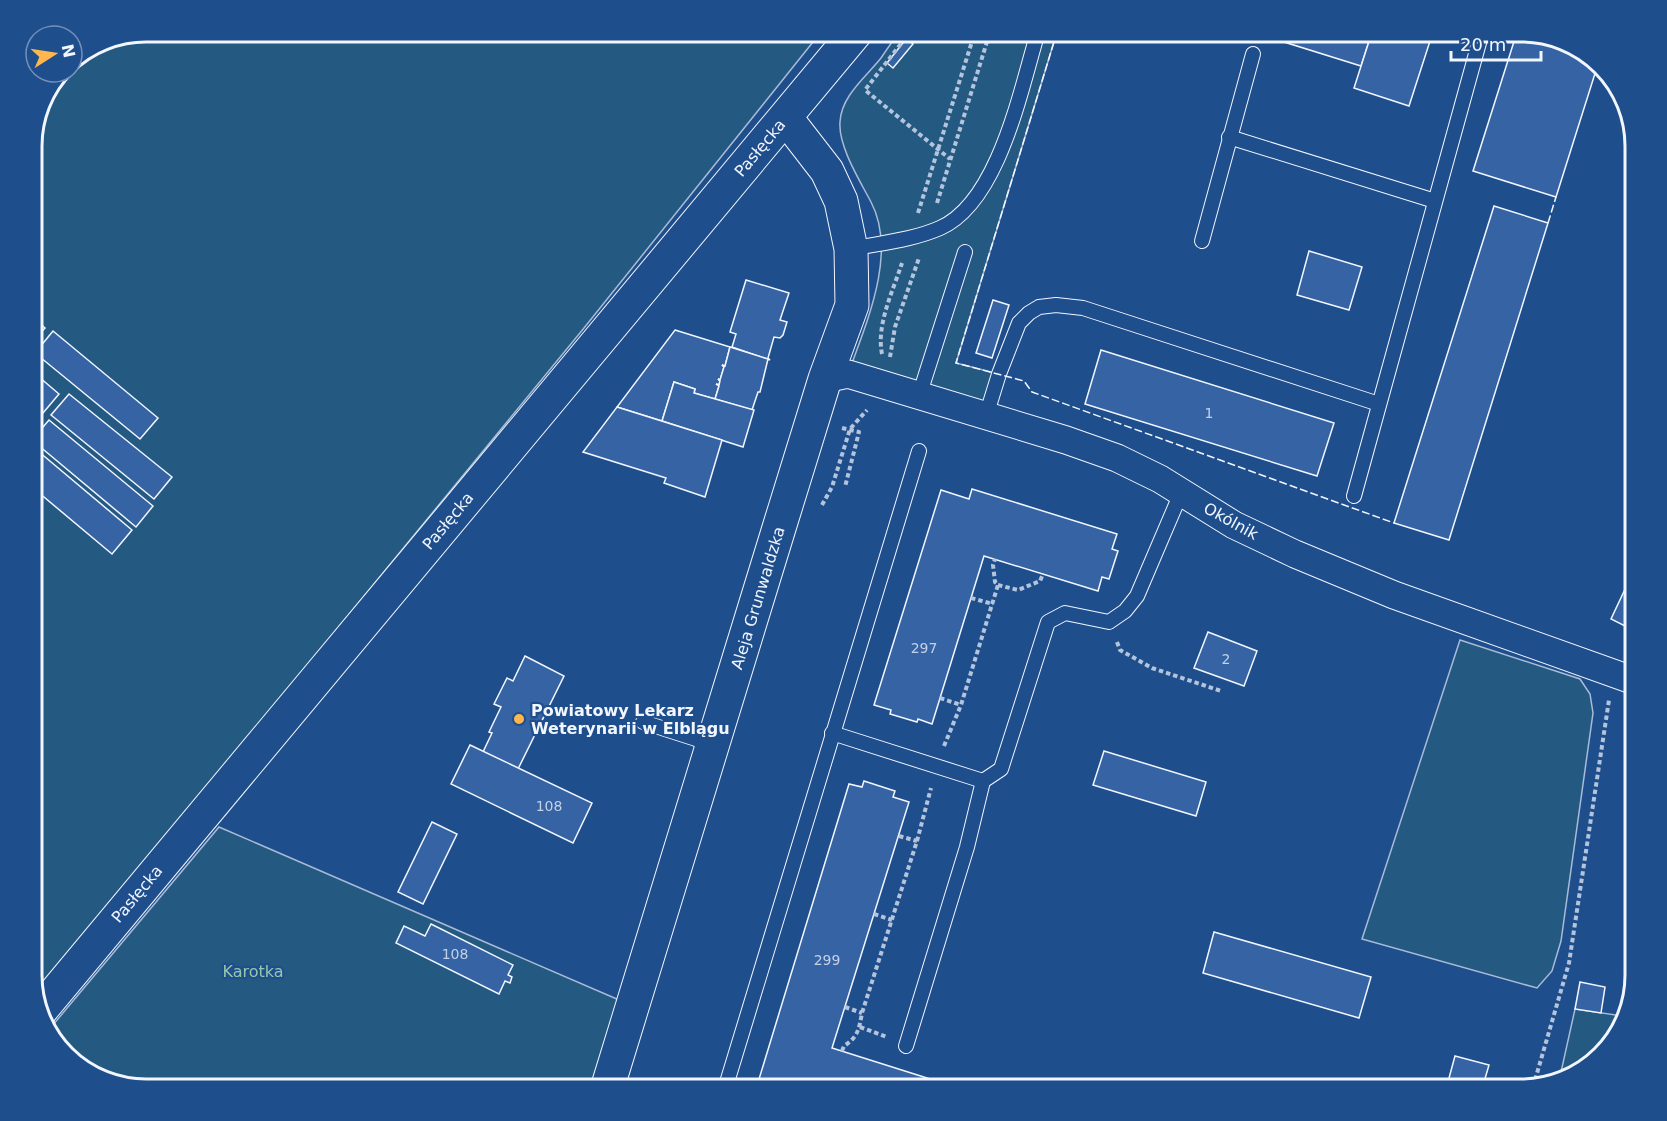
<svg xmlns="http://www.w3.org/2000/svg" width="1667" height="1121" viewBox="0 0 1667 1121" font-family="'DejaVu Sans',sans-serif">
	<style>
		.green { fill: #245a82; stroke: #a8bbd7; stroke-width: 1.5 }
		.building { fill: #3563a3; stroke: #f2f6ff; stroke-width: 1.5 }
		.lines { fill: none; stroke-linecap: round; stroke-linejoin: round }
		.service-casing { stroke: #f2f6ff; stroke-width: 16 }
		.minor-casing { stroke: #f2f6ff; stroke-width: 29 }
		.tertiary-casing { stroke: #f2f6ff; stroke-width: 35 }
		.secondary-casing { stroke: #f2f6ff; stroke-width: 35 }
		.path { stroke: #b3c4dc; stroke-width: 4; stroke-dasharray: 4.5 3; stroke-linecap: butt }
		.service { stroke: #1f4e8c; stroke-width: 14 }
		.minor { stroke: #1f4e8c; stroke-width: 27 }
		.tertiary { stroke: #1f4e8c; stroke-width: 33 }
		.secondary { stroke: #1f4e8c; stroke-width: 33 }
		.fence { stroke: #f2f6ff; stroke-width: 1.5; stroke-dasharray: 8 3; stroke-linecap: butt }
		.poi-dot { fill: #ffb74d; stroke: #1f4e8c; stroke-width: 2 }
		.labels { text-anchor: middle; dominant-baseline: central; stroke-width: 4.5; stroke-linejoin: round; paint-order: stroke }
		.number-label { font-size: 14px; fill: #c3d1e8 }
		.street-label { font-size: 16px; fill: #f2f6ff; stroke: #1f4e8c }
		.poi-label { font-size: 16px; font-weight: bold; fill: #f2f6ff; stroke: #1f4e8c; text-anchor: start }
		.park-label { font-size: 16px; fill: #97c8a6; stroke: #1f4e8c }
		.rim { fill: none; stroke: #f2f6ff; stroke-width: 3 }
	</style>
	<rect width="100%" height="100%" fill="#1f4e8c"/>
	<!-- green -->
	<g class="green">
		<polygon points="146,32 821,32 584,328 36,996 32,982 32,139 62,72 72,72 72,60 102,40"/>
		<path d="M900,32H1057L956,363L999,374L986,416L848,374C866,324 898,253 871,202C860,181 838,146 840,122C841,96 866,77 881,58C887,49 893,40 900,32Z"/>
		<polygon points="1460,640 1580,679 1590,694 1593,713 1561,941 1552,971 1537,988 1362,939"/>
		<polygon points="219,827 626,1003 598,1089 146,1089 82,1070 47,1032"/>
		<polygon points="1575,1009 1623,1016 1616,1039 1572,1078 1559,1081"/>
	</g>
	<!-- building -->
	<g class="building">
		<polygon points="1252,32 1372,32 1361,66"/>
		<polygon points="1372,32 1410,32 1431,38 1409,106 1354,88"/>
		<polygon points="1517,32 1585,51 1598,64 1556,197 1473,171"/>
		<polygon points="906,39 913,44 893,68 887,63"/>
		<polygon points="1494,206 1548,223 1449,540 1394,523"/>
		<polygon points="1309,251 1362,267 1349,310 1297,295"/>
		<polygon points="746,280 789,293 780,320 787,322 783,335 780,338 774,337 768,358 770,360 732,347 736,334 730,332"/>
		<polygon points="993,300 1009,305 992,358 976,353"/>
		<polygon points="32,316 45,328 32,342"/>
		<polygon points="675,330 730,347 725,366 722,365 724,367 720,380 718,379 720,381 719,385 716,384 719,386 715,399 694,393 695,389 674,382 662,421 617,407"/>
		<polygon points="53,331 158,418 140,439 35,353"/>
		<polygon points="730,347 768,359 760,392 758,392 752,410 715,399 719,386 716,384 719,385 720,381 718,379 720,380 724,367 722,365 725,366"/>
		<polygon points="1101,350 1334,423 1317,476 1085,404"/>
		<polygon points="32,371 59,394 32,426"/>
		<polygon points="674,382 695,389 694,393 754,410 743,447 662,421"/>
		<polygon points="69,394 172,477 154,499 51,415"/>
		<polygon points="617,407 722,440 705,497 664,483 666,478 583,452"/>
		<polygon points="49,420 153,506 136,527 32,440"/>
		<polygon points="32,446 132,530 112,554 32,487"/>
		<polygon points="972,489 1117,534 1112,549 1118,551 1109,579 1102,577 1098,591 984,556 932,724 918,719 917,722 890,714 891,710 874,705 941,490 969,499"/>
		<polygon points="1627,585 1635,589 1635,631 1611,619"/>
		<polygon points="1208,632 1257,651 1244,686 1194,668"/>
		<polygon points="525,656 564,676 518,769 483,752 492,733 489,732 501,707 494,704 507,678 513,681"/>
		<polygon points="470,745 592,803 573,843 451,784"/>
		<polygon points="1104,751 1206,782 1196,816 1093,785"/>
		<polygon points="864,781 895,791 893,797 909,802 832,1048 946,1084 944,1089 756,1089 849,784 862,787"/>
		<polygon points="432,822 457,834 423,904 398,892"/>
		<polygon points="431,924 513,965 508,975 512,977 510,983 505,981 499,994 396,943 404,926 425,936"/>
		<polygon points="1214,932 1371,977 1359,1018 1203,973"/>
		<polygon points="1580,982 1605,987 1601,1013 1575,1009"/>
		<polygon points="1455,1056 1489,1065 1482,1089 1446,1089"/>
	</g>
	<g class="lines">
		<!-- service casing -->
		<g class="service-casing">
			<g id="service">
				<polyline points="1229,137 1435,201"/>
				<polyline points="1202,241 1253,54"/>
				<path d="M851,249C880,243 913,240 940,228C999,202 1021,88 1038,32"/>
				<polyline points="919,396 965,252"/>
				<polyline points="986,416 999,374 1019,323 1029,313 1039,307 1056,305 1083,308 1379,404"/>
				<polyline points="1354,496 1482,32"/>
				<polyline points="643,722 696,739 711,748"/>
				<polyline points="832,733 983,781"/>
				<polyline points="906,1046 967,847 983,781 1001,769 1048,622 1065,613 1109,622 1125,611 1137,596 1181,493"/>
				<polyline points="725,1089 919,451"/>
			</g>
		</g>
		<!-- minor casing -->
		<g class="minor-casing">
			<polyline id="minor" points="825,379 848,374 1066,440 1117,458 1160,479 1234,525 1295,554 1394,595 1635,681"/>
		</g>
		<!-- tertiary casing -->
		<g class="tertiary-casing">
			<polyline id="tertiary" points="607,1089 779,528 825,379 852,305 851,249 841,201 827,171 786,118"/>
		</g>
		<!-- secondary casing -->
		<g class="secondary-casing">
			<polyline id="secondary" points="40,1011 856,32"/>
		</g>
		<!-- path -->
		<g class="path">
			<polyline points="910,32 865,90 950,159"/>
			<polyline points="937,203 990,32"/>
			<polyline points="918,213 975,32"/>
			<path d="M882,354C876,325 893,291 902,263"/>
			<polyline points="890,357 895,327 919,258"/>
			<polyline points="842,428 859,432 845,487"/>
			<polyline points="822,505 832,487 850,429 867,410"/>
			<polyline points="998,585 1018,590 1040,581 1043,574"/>
			<polyline points="971,598 993,604"/>
			<polyline points="1117,642 1120,650 1152,668 1221,691"/>
			<polyline points="940,698 961,705"/>
			<polyline points="944,746 961,705 998,585 995,582 993,565 995,559"/>
			<polyline points="899,836 917,841"/>
			<polyline points="874,914 892,920"/>
			<polyline points="845,1007 862,1013"/>
			<polyline points="860,1027 887,1037"/>
			<path d="M842,1051L844,1046C858,1037 859,1029 862,1013L917,841L931,788"/>
			<polyline points="1533,1087 1569,963 1609,700"/>
		</g>
		<!-- service -->
		<use href="#service" class="service"/>
		<!-- minor -->
		<use href="#minor" class="minor"/>
		<!-- tertiary -->
		<use href="#tertiary" class="tertiary"/>
		<!-- secondary -->
		<use href="#secondary" class="secondary"/>
		<!-- fence -->
		<g class="fence">
			<polyline points="1057,32 956,363 1024,381 1032,392 1394,523"/>
			<polyline points="1548,223 1556,197"/>
		</g>
	</g>
	<!-- markers -->
	<circle class="poi-dot" cx="519" cy="719" r="6"/>
	<g class="labels">
		<!-- number labels -->
		<g class="number-label">
			<text x="1209" y="413">1</text>
			<text x="924" y="648">297</text>
			<text x="1226" y="659">2</text>
			<text x="549" y="806">108</text>
			<text x="455" y="954">108</text>
			<text x="827" y="960">299</text>
		</g>
		<!-- street labels -->
		<g class="street-label">
			<text transform="translate(760 148) rotate(-50)">Pasłęcka</text>
			<text transform="translate(448 521) rotate(-50)">Pasłęcka</text>
			<text transform="translate(1231 521) rotate(29)">Okólnik</text>
			<text transform="translate(758 598) rotate(-73)">Aleja Grunwaldzka</text>
			<text transform="translate(137 894) rotate(-50)">Pasłęcka</text>
		</g>
		<!-- poi labels -->
		<g class="poi-label">
			<text x="531" y="710">Powiatowy Lekarz<tspan x="531" dy="18">Weterynarii w Elblągu</tspan></text>
		</g>
		<!-- park labels -->
		<g class="park-label">
			<text x="253" y="971">Karotka</text>
		</g>
	</g>
	<!-- crop -->
	<path d="M0 0H1667V1121H0ZM146 42H1521A104 104 0 0 1 1625 146V975A104 104 0 0 1 1521 1079H146A104 104 0 0 1 42 975V146A104 104 0 0 1 146 42Z" fill="#1f4e8c" fill-rule="evenodd"/>
	<path class="rim" d="M146 42H1521A104 104 0 0 1 1625 146V975A104 104 0 0 1 1521 1079H146A104 104 0 0 1 42 975V146A104 104 0 0 1 146 42Z"/>
	<!-- north arrow -->
	<g transform="translate(54 54) rotate(78)"><circle r="28" fill="#1f4e8c" stroke="#7391ba" stroke-width="1.5"/>
	<path d="M0-4.5L10 22L0 15L-10 22Z" fill="#ffb74d"/>
	<text y="-9" font-size="16" font-weight="bold" text-anchor="middle" fill="#f2f6ff">N</text>
	</g>
	<!-- scale -->
	<path d="M1451 51v9h90v-9" fill="none" stroke="#f2f6ff" stroke-width="3"/>
	<text x="1460" y="51" font-size="18" fill="#f2f6ff" stroke="#1f4e8c" stroke-width="4.5" paint-order="stroke">20 m</text>
</svg>
